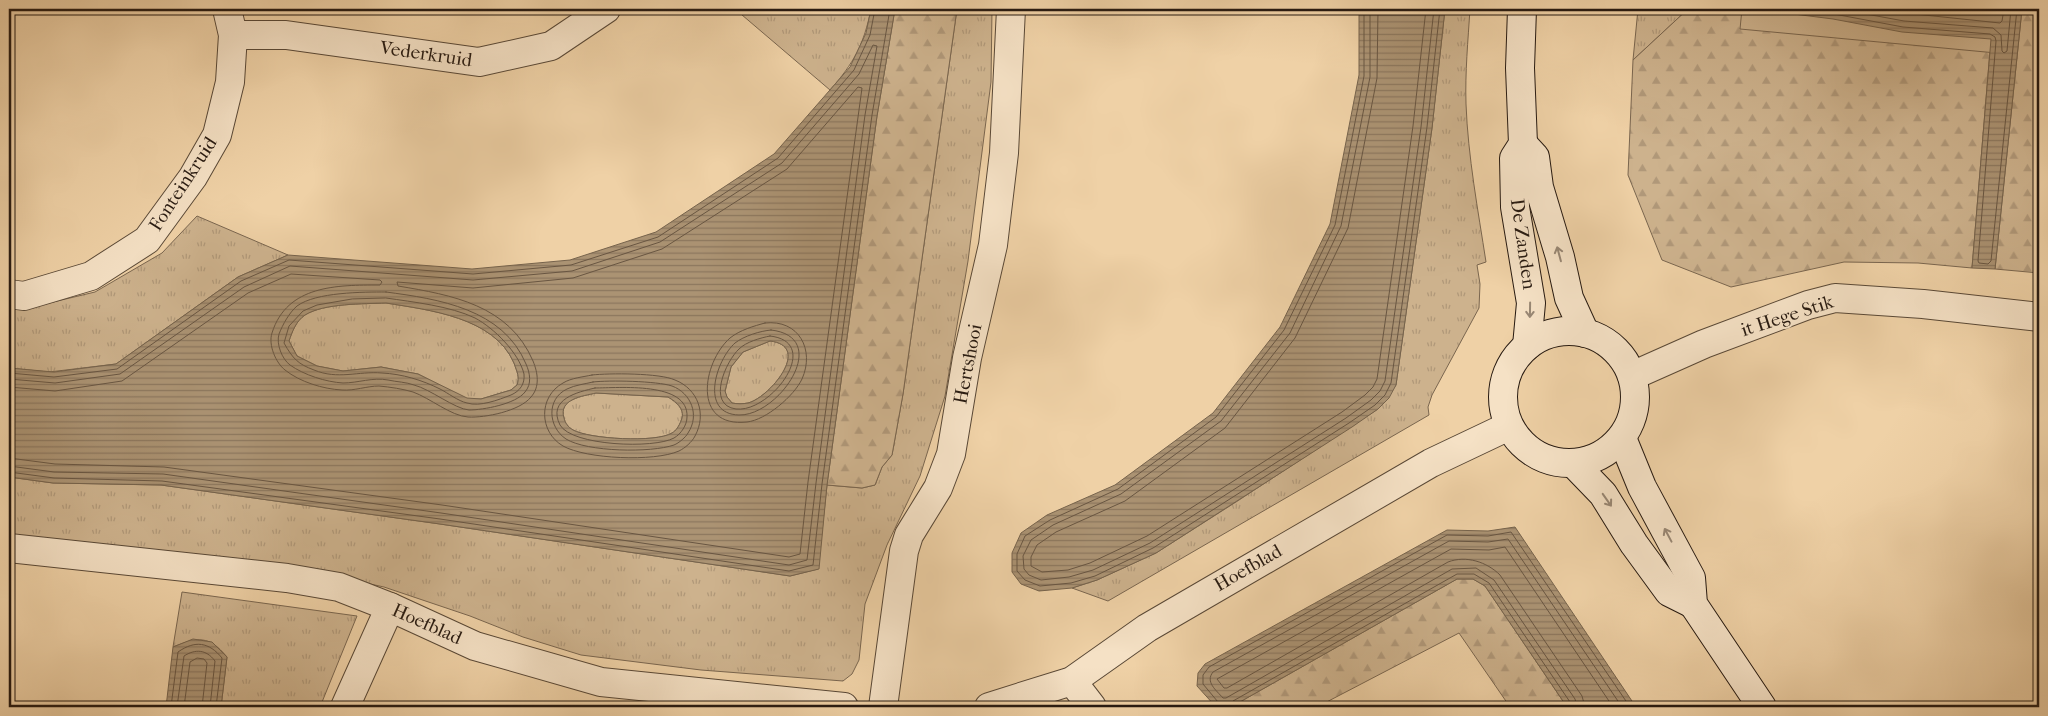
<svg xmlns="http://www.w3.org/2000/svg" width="2048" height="716" viewBox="0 0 2048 716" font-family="'IM FELL French Canon',serif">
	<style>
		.grass { fill: url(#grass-tufts); stroke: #7a664f }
		.forest { fill: url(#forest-firs); stroke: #7a664f }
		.park { fill: #cdb28d; stroke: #7a664f }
		.water { fill: url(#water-rules); stroke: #76634c; fill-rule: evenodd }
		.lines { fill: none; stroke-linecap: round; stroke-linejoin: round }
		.shore { stroke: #695642; stroke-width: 1 }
		.street-casing { stroke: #594836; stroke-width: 30 }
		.secondary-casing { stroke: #271a11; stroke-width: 30 }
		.street { stroke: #f5e1c5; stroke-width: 28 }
		.secondary { stroke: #f5e1c5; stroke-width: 28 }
		.oneway { stroke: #988774 }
		.labels { text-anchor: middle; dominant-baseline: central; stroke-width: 4; stroke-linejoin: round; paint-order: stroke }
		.street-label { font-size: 19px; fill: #271a11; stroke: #f5e1c5 }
	</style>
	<defs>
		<pattern id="grass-tufts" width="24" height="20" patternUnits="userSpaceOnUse" patternTransform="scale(1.25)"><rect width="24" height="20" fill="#cdb28d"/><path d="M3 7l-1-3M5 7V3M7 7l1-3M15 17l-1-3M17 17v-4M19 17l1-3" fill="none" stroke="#b09879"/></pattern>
		<pattern id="forest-firs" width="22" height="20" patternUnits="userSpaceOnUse" patternTransform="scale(1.25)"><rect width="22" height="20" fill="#cdb28d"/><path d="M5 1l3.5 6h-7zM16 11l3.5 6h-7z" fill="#b09879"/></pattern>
		<pattern id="water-rules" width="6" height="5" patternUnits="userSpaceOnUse" patternTransform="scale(1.25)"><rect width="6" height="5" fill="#ab9373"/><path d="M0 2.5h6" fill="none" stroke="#8b775d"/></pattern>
	</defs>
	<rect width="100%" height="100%" fill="#efd1a6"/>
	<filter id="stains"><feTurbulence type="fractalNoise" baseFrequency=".004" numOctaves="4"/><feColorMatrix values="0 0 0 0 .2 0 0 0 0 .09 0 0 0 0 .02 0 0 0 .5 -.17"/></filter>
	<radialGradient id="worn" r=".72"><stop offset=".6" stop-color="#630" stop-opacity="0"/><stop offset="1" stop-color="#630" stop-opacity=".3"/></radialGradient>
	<!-- grass -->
	<g class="grass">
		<path d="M735,9H871C864,44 854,63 830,90Z"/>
		<polygon points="957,9 992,9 991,82 968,261 945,396 920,476 887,545 865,604 859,660 852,674 843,681 701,670 581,655 523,637 470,616 384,587 347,579 9,537 9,477 53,483 161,485 440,524 790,576 818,569 827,485 862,488 875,485 882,467 892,455 903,394"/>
		<path d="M1445,9H1470C1468,41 1465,72 1466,104C1468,157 1478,210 1486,262L1477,265L1480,284L1479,308L1432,395L1428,407L1429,415L1108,601L1072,588L1097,580L1156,553L1236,502L1378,409L1396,385L1432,128Z"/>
		<polygon points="1638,9 1688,9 1633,60"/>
		<polygon points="197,216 288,255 238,277 116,364 49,372 9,368 9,307 28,308 95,292 162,253"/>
		<path d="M386,303C429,310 494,317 514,363C517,372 520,377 517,385L511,390L481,399H467L418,374L381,367L343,371L317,366L297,356L289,341C292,332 296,321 305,315C324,303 364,304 386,303Z"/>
		<path d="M770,341C813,346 769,398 748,403C743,404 737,404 732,403L727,397L725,392L731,367L743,352Z"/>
		<path d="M596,393L668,397C677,403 686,410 681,421C679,426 676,431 672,433C656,443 589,439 573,430C568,427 565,423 564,418C558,399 583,396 596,393Z"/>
		<path d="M182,592L357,616L320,707H221L227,657C209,635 198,637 173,647Z"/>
	</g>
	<!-- forest -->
	<g class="forest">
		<polygon points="895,9 957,9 903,394 892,455 882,467 875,485 862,488 827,485 877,116"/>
		<polygon points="1688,9 1754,9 1991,39 1972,268 1918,263 1844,262 1731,287 1662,260 1628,175 1633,60"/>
		<polygon points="2022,9 2039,9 2039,273 1995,269"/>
		<polygon points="1457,579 1473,579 1485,586 1567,707 1510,707 1459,633 1317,707 1231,707"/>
	</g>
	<!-- park -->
	<polygon class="park" points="1742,9 2012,9 2007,54 1740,29"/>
	<!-- water -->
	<g class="water">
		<path d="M871,9H895L877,116L827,485L819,569L790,576L440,524L161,485L53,483L9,477V368L54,372L116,364L238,277L288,255L472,269L570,260L656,232L774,154L850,67L866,33ZM386,303C429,310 494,317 514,363C517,372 520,377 517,385L511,390L481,399L467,398L418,374L381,367L343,371L317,366L297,356L289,341C292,332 296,321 305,315C324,303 364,304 386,303ZM770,341C813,346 769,398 748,403C743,404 737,404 732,403L727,397L725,391L731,367L743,352ZM596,393L668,397C677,402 686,410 681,421C679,426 676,431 672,433C656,443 589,439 573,430C568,427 565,423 564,418C558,399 583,396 596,393Z"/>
		<polygon points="1359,9 1445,9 1432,128 1396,385 1389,398 1378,409 1352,427 1156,553 1097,580 1072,588 1039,591 1021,584 1012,572 1012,553 1021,533 1047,515 1115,485 1213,413 1280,327 1330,224 1359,75"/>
		<polygon points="1754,9 1972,9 1993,11 2022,9 1995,269 1972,268 1991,39 1902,32 1833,19"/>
		<polygon points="1515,527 1636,707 1567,707 1485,586 1473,579 1457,579 1231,707 1216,707 1197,686 1198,673 1205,664 1447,530 1488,531"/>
		<polygon points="193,639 212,642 227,657 221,707 166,707 173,647"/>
	</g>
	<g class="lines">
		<!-- shore -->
		<g class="shore">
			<polyline points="1364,9 1364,76 1335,225 1284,330 1216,417 1118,489 1050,520 1025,536 1017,554 1017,571 1025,580 1040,586 1071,583 1095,576 1153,548 1349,423 1375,405 1385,395 1391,383 1427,127 1440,9"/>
			<polyline points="1370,9 1370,77 1341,226 1290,333 1221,421 1121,494 1053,525 1031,540 1023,556 1024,569 1029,575 1041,580 1069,577 1093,570 1150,543 1346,418 1371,400 1380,391 1385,381 1421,127 1434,9"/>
			<polyline points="1378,9 1377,78 1348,228 1295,338 1225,428 1125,501 1056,532 1037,545 1031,557 1031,566 1042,572 1068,570 1090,563 1147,536 1342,412 1365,395 1373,387 1377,379 1413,126 1426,9"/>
			<polyline points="1790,9 1834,14 1903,27 1990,34 1995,37 1996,41 1978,261 1979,263 1988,264 1991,261 2017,9"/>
			<polyline points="1839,9 1904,21 1993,28 2001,35 2002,51 2004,53 2007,51 2011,9"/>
			<polyline points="1880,9 1905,13 2000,23 2002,21 2004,9"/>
			<path d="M386,292C439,299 503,309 526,364C530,373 532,384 525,392C516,404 483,410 469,410C455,409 430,389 414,385C406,382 397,382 388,380C373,377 358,383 343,383C326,382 304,375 290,365C282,359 276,344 279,334C283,324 289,313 297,306C316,292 363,292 386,292Z"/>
			<path d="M386,298C413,302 450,306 475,318C494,328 519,353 524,374C525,384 520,391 511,395C498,400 480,407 467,403C458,401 448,393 440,389C422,380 402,374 382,373C358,371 338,380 314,370C298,364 293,359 284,343L289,326L303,311L317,305L352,299Z"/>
			<path d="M765,323C799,319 815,350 802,379C794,396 766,420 747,422C692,428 702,363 730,338C740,330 754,326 765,323Z"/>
			<path d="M771,330C833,337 779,416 739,415C699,414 716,360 735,343C744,336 760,331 771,330Z"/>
			<path d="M770,336C824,342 771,413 736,409C706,405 726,361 739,349C746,342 760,338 770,336Z"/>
			<polyline points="9,373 54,377 117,369 241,281 289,260 473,274 571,265 658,237 778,158 854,70 870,35 875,9"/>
			<path d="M592,375C609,373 660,373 675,380C698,389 707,414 695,436C692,442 685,448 679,451C654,462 586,459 563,446C539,432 538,397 563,383C571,378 583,377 592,375Z"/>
			<polyline points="9,379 55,383 120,374 244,287 290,266 473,280 572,271 660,242 782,163 859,74 873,45 877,46 865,115 816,483 807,560 789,565 441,513 163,474 54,472 9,466"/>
			<path d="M593,382C609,380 657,381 672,386C691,393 700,415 688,433C686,437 679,443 674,445C651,453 587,452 566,439C548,427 546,399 567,389C575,385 585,384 593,382Z"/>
			<path d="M9,387L55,391L122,381L248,293L291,274L380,280L382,282L380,285C337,285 287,285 272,333C268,345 276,363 285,370C300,382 323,389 342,390C354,391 367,386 379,386C390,387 403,389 413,392C430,398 451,416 468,417C485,418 520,411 531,397C540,387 538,373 533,361C509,305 452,295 398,286L397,282L473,288L573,278L662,249L787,169L858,87L862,88L808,482L800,554L789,557L442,505L164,467L55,464L9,458"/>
			<path d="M595,388C618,388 689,381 687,417C687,425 681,434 674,438C654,449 572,446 560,425C547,399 578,392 595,388Z"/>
			<polyline points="9,472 54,478 162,481 440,519 789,571 813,565 822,484 872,115 890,9"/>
			<path d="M171,707L178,652C195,640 209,642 222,658L216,707"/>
			<path d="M177,707L184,656C195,649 206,649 215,661L210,707"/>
			<polyline points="184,707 190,662 197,658 204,659 207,663 202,707"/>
			<polyline points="1219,707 1218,702 1203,684 1203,675 1209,667 1447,535 1488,536 1511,532 1630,707"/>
			<polyline points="1230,707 1233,701 1457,574 1474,574 1489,583 1570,702 1571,707"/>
			<path d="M1577,707L1575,699L1494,580L1476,568L1452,569L1226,698H1223C1216,690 1205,682 1213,672L1449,541L1488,542L1508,539L1622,707"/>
			<path d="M1585,707L1582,696L1500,575C1487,562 1466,555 1448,562L1227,688H1224L1217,679L1451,549L1489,550L1505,547L1613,707"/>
		</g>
		<!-- street casing -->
		<g class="street-casing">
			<g id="street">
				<polyline points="233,35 286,35 479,62 551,46 606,9"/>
				<polyline points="9,294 24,296 91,276 147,240 193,177 217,135 230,82 233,35 227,9"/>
				<polyline points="1632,376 1704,344 1808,305 1835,298 1923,304 2039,317"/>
				<polyline points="9,548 287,578 339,587 390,607 475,646 601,682 844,707"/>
				<polyline points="1072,681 1092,707"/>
				<polyline points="345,707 390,607"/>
				<polyline points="883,707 904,551 909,535 938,488 951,454 967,358 993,245 1004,153 1011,9"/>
				<polyline points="989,707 1072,681 1147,628 1431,463 1509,426"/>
			</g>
		</g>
		<!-- secondary casing -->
		<g class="secondary-casing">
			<g id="secondary">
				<polyline points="1522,9 1520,68 1523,144 1514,158 1515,207 1531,303 1527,346"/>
				<polyline points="1523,144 1535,157 1539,187 1560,257 1569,298 1585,333"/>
				<circle cx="1569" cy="397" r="66"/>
				<polyline points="1622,438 1642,487 1691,578 1693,604 1762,707"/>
				<polyline points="1574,464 1603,494 1634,544 1669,592 1693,604"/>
			</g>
		</g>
		<!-- street -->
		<use href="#street" class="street"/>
		<!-- secondary -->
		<use href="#secondary" class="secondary"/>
	</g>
	<!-- one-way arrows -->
	<defs><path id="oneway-shaft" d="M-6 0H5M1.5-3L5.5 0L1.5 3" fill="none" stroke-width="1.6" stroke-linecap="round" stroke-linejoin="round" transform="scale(1.25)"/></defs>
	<g class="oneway">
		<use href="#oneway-shaft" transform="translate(1559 254) rotate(-105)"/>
		<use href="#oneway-shaft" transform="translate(1530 310) rotate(91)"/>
		<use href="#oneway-shaft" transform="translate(1607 500) rotate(55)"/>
		<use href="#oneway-shaft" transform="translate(1668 535) rotate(-118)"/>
	</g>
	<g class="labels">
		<!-- street labels -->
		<g class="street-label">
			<text transform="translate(426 54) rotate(8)">Vederkruid</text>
			<text transform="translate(183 184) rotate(-57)">Fonteinkruid</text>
			<text transform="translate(1523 244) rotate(82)">De Zanden</text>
			<text transform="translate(1787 316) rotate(-18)">it Hege Stik</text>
			<text transform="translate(968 364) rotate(-79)">Hertshooi</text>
			<text transform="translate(1248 568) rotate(-30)">Hoefblad</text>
			<text transform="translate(427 624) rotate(24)">Hoefblad</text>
		</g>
	</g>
	<!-- margin -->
	<rect width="2048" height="716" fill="none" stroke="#efd1a6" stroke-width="30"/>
	<rect x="10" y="10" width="2028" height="696" fill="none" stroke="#271a11" stroke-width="2.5"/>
	<rect x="15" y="15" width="2018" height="686" fill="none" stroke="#271a11"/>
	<rect width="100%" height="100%" filter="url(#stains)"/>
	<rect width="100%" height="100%" fill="url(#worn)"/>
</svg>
